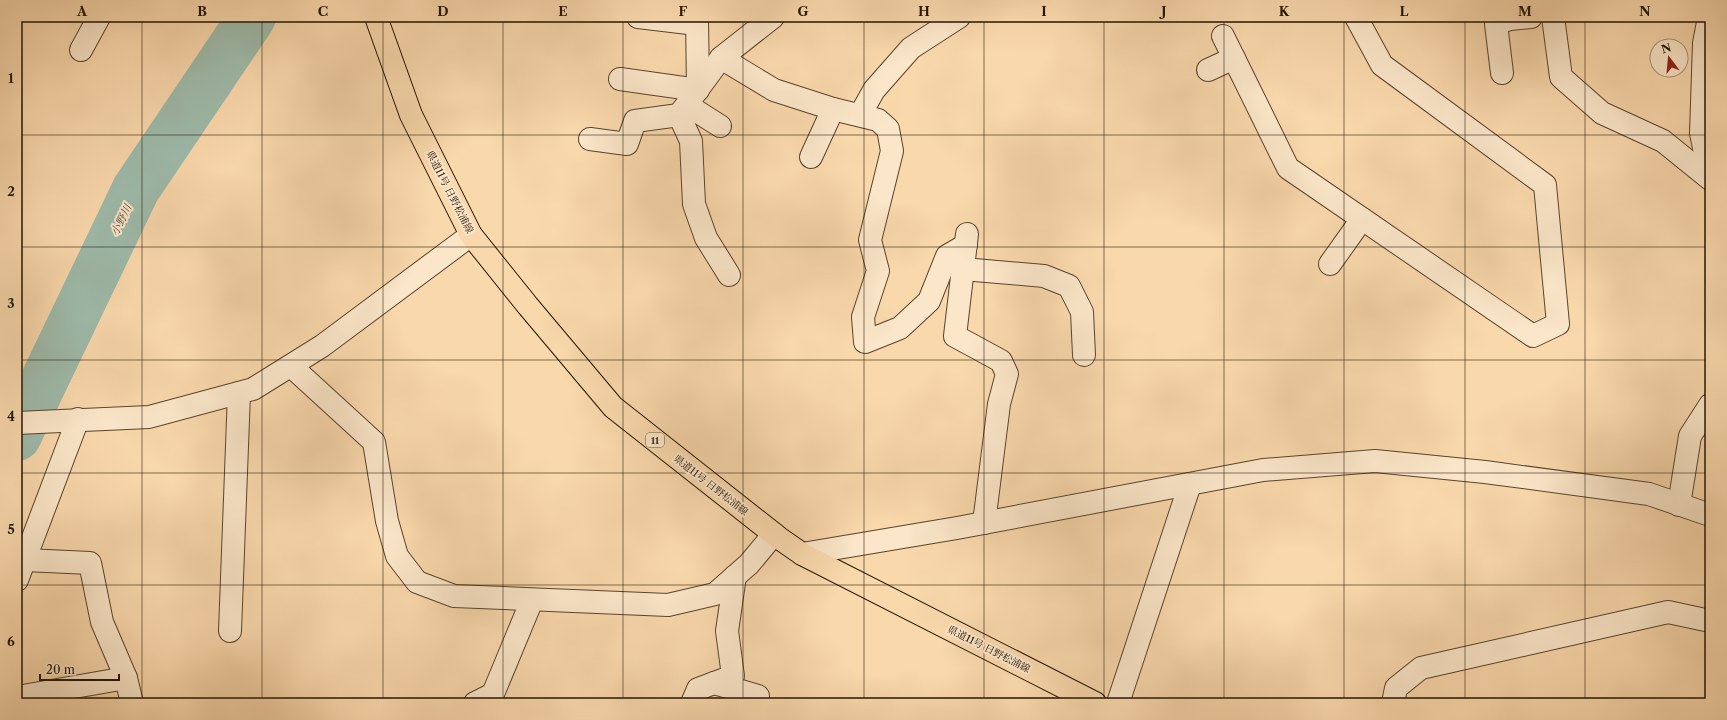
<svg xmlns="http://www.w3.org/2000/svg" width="1727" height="720" viewBox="0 0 1727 720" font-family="'Libre Caslon Text','Noto Serif JP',serif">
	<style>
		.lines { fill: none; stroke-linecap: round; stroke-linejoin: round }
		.river { stroke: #9ebaaa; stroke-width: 48 }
		.minor-casing { stroke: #58442d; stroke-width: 24 }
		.major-casing { stroke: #221303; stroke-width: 24 }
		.minor { stroke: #fbe6c9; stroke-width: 22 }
		.major { stroke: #f9d8ac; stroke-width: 22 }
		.grid { fill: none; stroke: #221303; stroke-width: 1; stroke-opacity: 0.55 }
		.labels { text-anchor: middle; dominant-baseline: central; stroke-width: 4; stroke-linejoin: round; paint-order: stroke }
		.shield { fill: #fbe6c9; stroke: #63523e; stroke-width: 1 }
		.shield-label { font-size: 9px; font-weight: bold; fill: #221303 }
		.street-label { font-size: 10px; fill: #221303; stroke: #fbe6c9 }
		.water-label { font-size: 11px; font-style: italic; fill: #4d4d3d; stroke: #fbe6c9 }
		.neatline { fill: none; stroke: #221303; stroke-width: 1.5 }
		.grid-label { font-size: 13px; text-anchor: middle; font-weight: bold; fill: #221303 }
	</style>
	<rect width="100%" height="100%" fill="#f9d8ac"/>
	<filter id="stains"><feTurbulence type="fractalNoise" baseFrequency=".005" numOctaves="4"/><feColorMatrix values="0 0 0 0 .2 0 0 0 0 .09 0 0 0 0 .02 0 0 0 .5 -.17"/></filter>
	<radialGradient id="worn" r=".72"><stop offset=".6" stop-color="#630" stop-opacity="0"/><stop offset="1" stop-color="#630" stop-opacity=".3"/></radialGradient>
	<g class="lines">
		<!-- river -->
		<polyline class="river" points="17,437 136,189 252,17"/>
		<!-- minor casing -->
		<g class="minor-casing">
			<g id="minor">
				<polyline points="638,17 697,24"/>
				<polyline points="1553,17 1561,77 1602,113 1663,141 1710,179"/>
				<polyline points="1709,17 1704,43 1701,133 1710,178"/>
				<polyline points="1223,36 1288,168 1533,336 1558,324 1545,185 1382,65 1356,17"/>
				<polyline points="81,50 99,17"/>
				<polyline points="721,58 774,90 833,109 878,120 888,129 892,151 870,240 878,271 863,317 865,342 900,328 929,301 947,256 966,245"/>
				<polyline points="1208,70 1234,58"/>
				<polyline points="1502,73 1496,24 1510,19 1531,17"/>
				<polyline points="620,79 698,90 697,17"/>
				<polyline points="687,105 720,126"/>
				<polyline points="860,115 874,90 911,48 959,17"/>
				<polyline points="590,139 627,144 635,121 679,115"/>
				<polyline points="811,157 833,109"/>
				<polyline points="967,234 955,336 1001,361 1007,374 999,404 984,523"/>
				<polyline points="1330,264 1362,219"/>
				<polyline points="963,269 1044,276 1069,286 1082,312 1084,355"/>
				<polyline points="729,275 706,238 694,204 691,141 679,115 721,58 773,17"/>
				<polyline points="291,366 374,442 387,521 397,556 417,582 454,596 668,605 715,594 749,564 774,534"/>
				<polyline points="17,423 149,417 253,389 322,346 471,235"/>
				<polyline points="1679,505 1690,436 1710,405"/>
				<polyline points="802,554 957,528 1263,470 1375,461 1485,472 1649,494 1710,515"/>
				<polyline points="25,560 90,563 102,622 126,678"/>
				<polyline points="17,580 78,419"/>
				<polyline points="230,631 239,393"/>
				<polyline points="714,683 758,696"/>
				<polyline points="17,697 126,678 132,703"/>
				<polyline points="475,703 493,694 532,600"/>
				<polyline points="692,703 698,689 733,676 727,631 735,576"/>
				<polyline points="1118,703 1190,484"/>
				<polyline points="1393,703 1396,688 1421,668 1668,612 1710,621"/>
			</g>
		</g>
		<!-- major casing -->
		<g class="major-casing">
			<polyline id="major" points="376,17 411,115 471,235 528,306 613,407 779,538 802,554 1095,703"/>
		</g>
		<!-- minor -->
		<use href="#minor" class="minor"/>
		<!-- major -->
		<use href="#major" class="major"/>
	</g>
	<!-- grid -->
	<path class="grid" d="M142,17V703M262,17V703M383,17V703M503,17V703M623,17V703M743,17V703M864,17V703M984,17V703M1104,17V703M1224,17V703M1344,17V703M1465,17V703M1585,17V703M17,135H1710M17,247H1710M17,360H1710M17,473H1710M17,585H1710"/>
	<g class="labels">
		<!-- shield labels -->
		<rect class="shield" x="646" y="433" width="18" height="14" rx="3"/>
		<g class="shield-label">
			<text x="655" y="440">11</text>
		</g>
		<!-- street labels -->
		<g class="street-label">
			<text transform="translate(450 192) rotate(63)">県道11号 日野松浦線</text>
			<text transform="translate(711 485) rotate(38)">県道11号 日野松浦線</text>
			<text transform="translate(989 649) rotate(27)">県道11号 日野松浦線</text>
		</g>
		<!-- water labels -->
		<g class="water-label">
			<text transform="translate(121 220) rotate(-64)">小野川</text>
		</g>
	</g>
	<!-- margin -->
	<rect width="1727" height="720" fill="none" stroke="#f9d8ac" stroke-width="44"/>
	<!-- north arrow -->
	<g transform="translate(1669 58) rotate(344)"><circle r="19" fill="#fbe6c9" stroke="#a4927a"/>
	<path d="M0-3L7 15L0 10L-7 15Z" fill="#8f2418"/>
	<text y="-6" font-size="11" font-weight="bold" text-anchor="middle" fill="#221303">N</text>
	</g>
	<!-- scale -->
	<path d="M40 674v6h79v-6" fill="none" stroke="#221303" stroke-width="2"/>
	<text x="46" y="674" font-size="12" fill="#221303" stroke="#fbe6c9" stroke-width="3" paint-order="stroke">20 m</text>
	<rect x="22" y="22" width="1683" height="676" class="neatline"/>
	<g class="grid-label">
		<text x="82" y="16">A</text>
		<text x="202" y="16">B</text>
		<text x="323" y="16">C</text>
		<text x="443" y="16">D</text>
		<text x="563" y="16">E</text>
		<text x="683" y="16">F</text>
		<text x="803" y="16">G</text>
		<text x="924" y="16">H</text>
		<text x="1044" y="16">I</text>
		<text x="1164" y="16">J</text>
		<text x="1284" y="16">K</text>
		<text x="1404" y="16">L</text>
		<text x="1525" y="16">M</text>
		<text x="1645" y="16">N</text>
		<text x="11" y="83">1</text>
		<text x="11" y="196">2</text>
		<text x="11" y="308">3</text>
		<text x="11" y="421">4</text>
		<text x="11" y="534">5</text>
		<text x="11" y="646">6</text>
	</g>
	<rect width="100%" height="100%" filter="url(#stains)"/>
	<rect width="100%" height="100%" fill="url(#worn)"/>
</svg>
